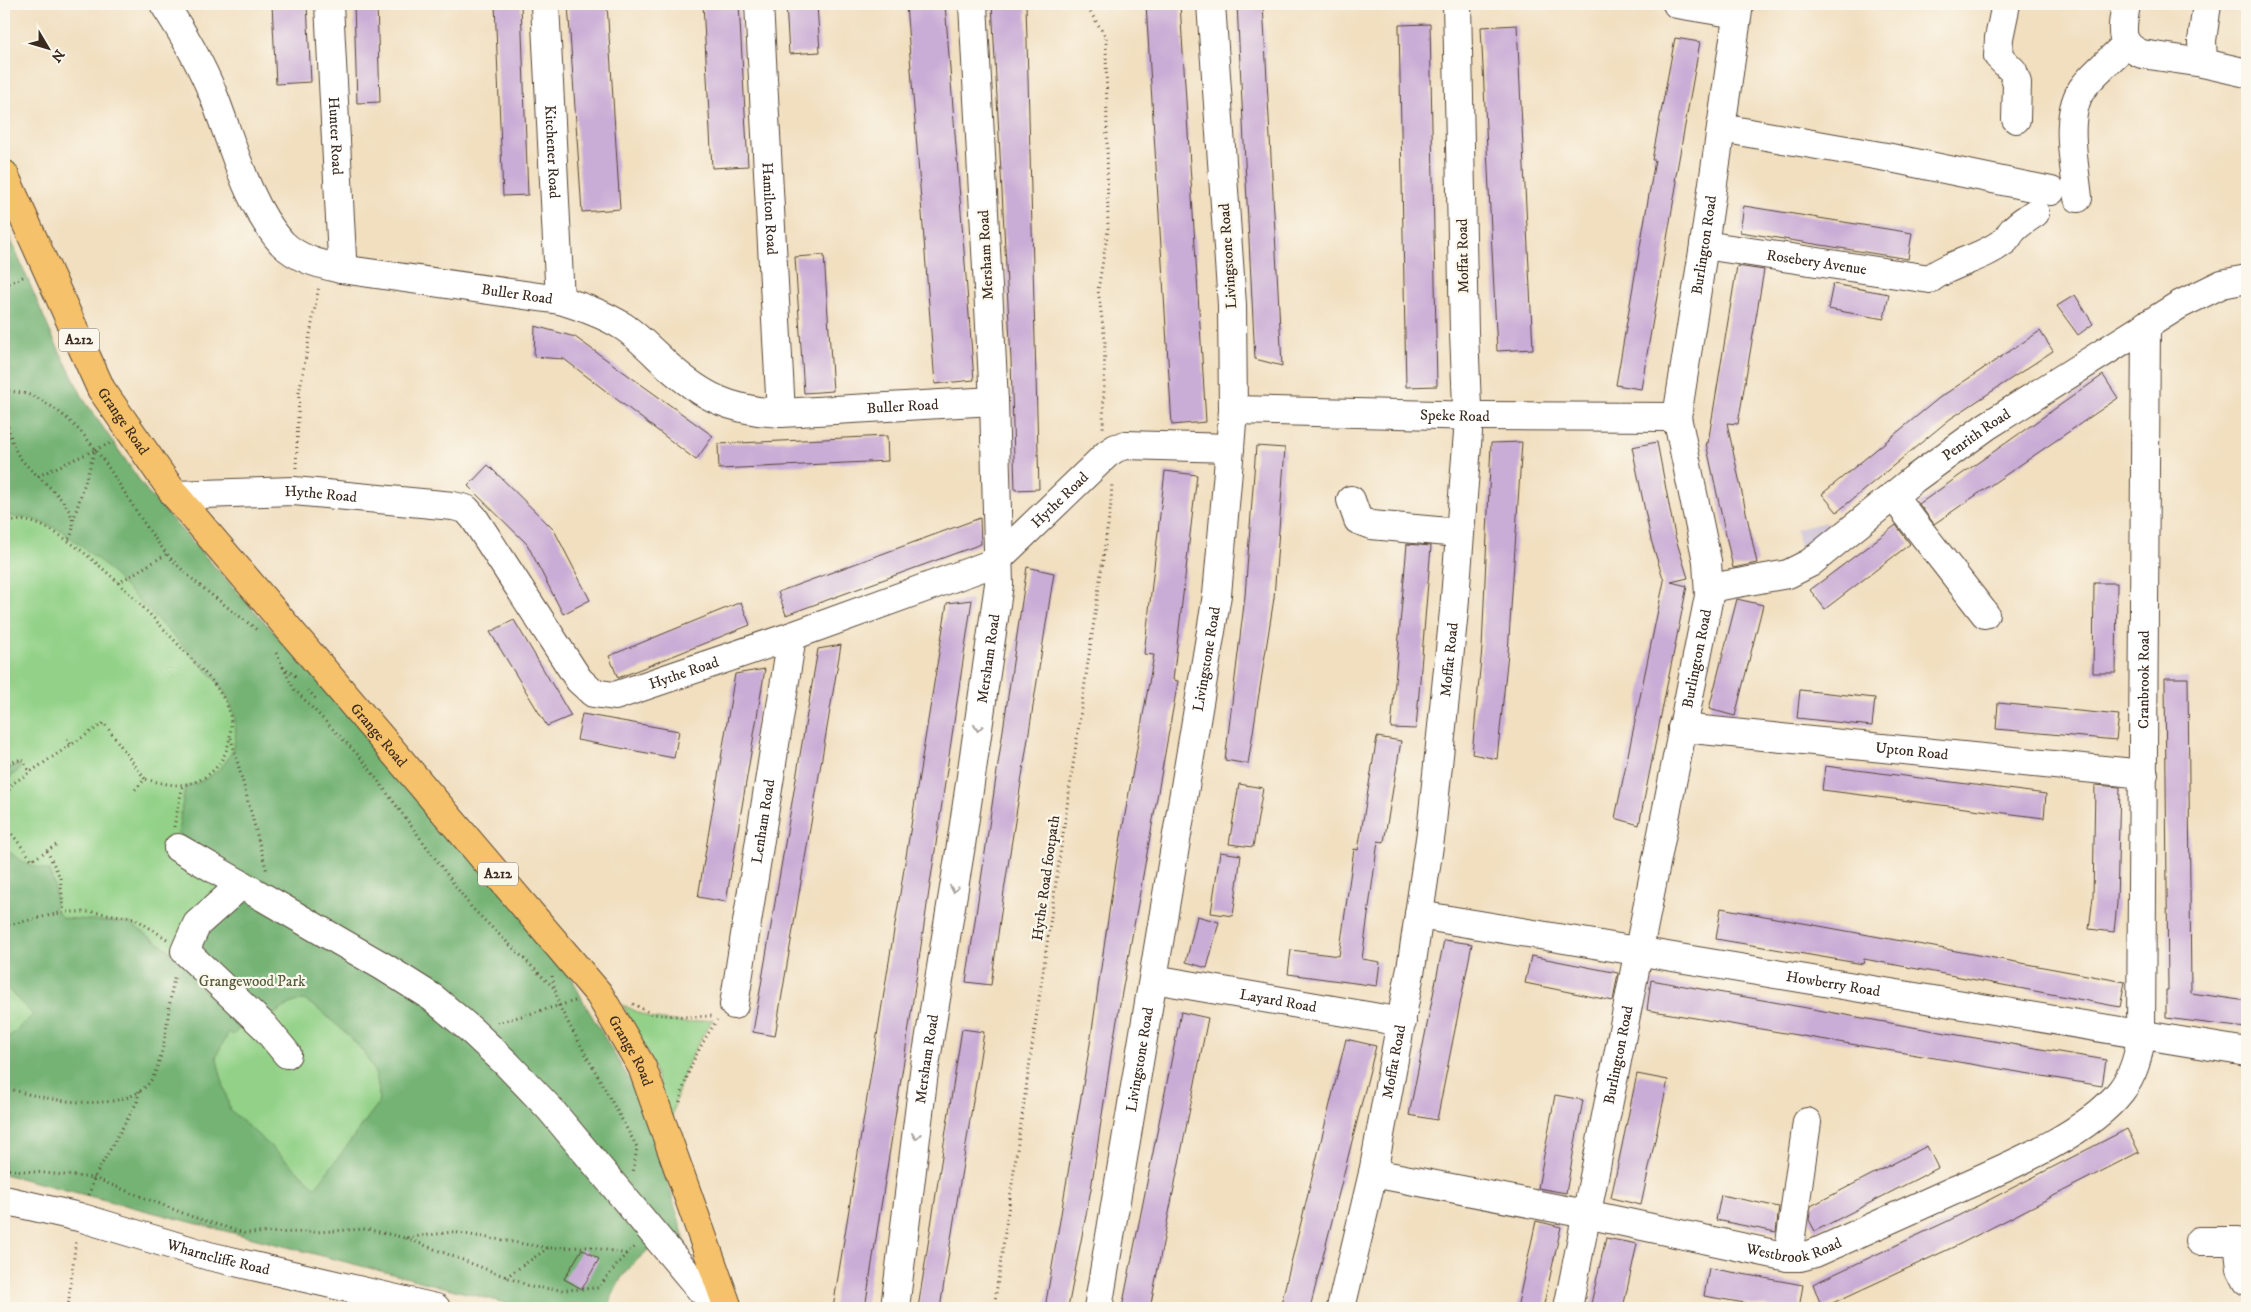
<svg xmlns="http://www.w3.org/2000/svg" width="2251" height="1312" viewBox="0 0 2251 1312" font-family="'IM FELL DW Pica',serif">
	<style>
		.industrial { fill: #cbbfd5 }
		.green { fill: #92d187; stroke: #667e52 }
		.forest { fill: #75b374; stroke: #586e49; fill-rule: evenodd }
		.building { fill: #caadd6 }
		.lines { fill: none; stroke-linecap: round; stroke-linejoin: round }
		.minor-casing { stroke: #564536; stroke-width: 30 }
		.major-casing { stroke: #564536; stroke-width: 30 }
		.path { stroke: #564536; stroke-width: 3; stroke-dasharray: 1 4; stroke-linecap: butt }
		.minor { stroke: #fff; stroke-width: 28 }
		.major { stroke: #f5c16b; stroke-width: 28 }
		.oneway { stroke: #a79f9a }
		.labels { text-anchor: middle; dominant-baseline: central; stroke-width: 4.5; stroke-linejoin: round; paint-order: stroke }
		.shield { fill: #fbf7ec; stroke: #75685c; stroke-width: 1 }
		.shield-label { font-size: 14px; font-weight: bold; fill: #3b2a1e }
		.street-label { font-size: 15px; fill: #3b2a1e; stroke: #fbf7ec }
		.park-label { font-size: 15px; fill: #555c3e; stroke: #fbf7ec }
	</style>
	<rect width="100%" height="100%" fill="#fbf7ec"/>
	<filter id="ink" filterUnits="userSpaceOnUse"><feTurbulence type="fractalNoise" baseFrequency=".02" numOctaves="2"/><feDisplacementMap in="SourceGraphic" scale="10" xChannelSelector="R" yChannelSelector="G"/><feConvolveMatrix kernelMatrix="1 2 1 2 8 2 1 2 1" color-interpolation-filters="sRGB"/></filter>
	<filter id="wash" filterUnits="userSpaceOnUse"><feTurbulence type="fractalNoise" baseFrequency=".0096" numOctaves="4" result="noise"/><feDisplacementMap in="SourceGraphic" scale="20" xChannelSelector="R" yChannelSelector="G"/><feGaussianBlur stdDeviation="1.12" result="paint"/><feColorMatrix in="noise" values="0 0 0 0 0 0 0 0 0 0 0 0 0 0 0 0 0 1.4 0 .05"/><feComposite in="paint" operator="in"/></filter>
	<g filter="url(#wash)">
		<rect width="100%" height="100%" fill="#f1dfc0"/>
		<!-- industrial -->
		<polygon class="industrial" points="1827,522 1829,527 1800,548 1796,529"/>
		<!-- green -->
		<g class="green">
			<path d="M4,224L51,334L84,400L148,493L542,929L567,969L582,999L655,1244C632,1264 615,1278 609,1308H525L4,1174Z"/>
			<path d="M623,1005L650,1018L686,1023L713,1019C690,1053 679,1082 671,1121L652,1062Z"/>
		</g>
		<!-- forest -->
		<g class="forest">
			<path d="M4,224L51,334L84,400L148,493L542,929L567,969L582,999L646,1108L693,1268L655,1244C632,1264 616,1277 609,1308H525L4,1174V1041L33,1015L4,985V851L6,850L27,864L49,871C55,884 57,895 54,909L63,918L130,923L175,954L199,943L205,927L237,901L210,858L178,833L185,787C221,777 242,753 234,715C232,703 223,690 216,680L101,562L61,530L27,517H13L4,513ZM304,1000C317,1007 327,1016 338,1026C361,1047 383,1070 378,1104L316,1187L230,1110L216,1056L229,1032L233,1035L242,1026L254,1036C266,1021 284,1002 304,1000Z"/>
			<polygon points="19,764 20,769 7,780 4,788 4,770"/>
		</g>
		<g id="blocks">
			<!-- building -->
			<g class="building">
				<polygon points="272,4 307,4 311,82 276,84"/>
				<polygon points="354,4 377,4 380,102 357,103"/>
				<polygon points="495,4 521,4 528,195 503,196"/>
				<polygon points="568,4 607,4 620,209 582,212"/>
				<polygon points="703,4 739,4 748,166 712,168"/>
				<polygon points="786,4 817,4 820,52 789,54"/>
				<polygon points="906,4 945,4 974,380 935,384"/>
				<polygon points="992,4 1026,4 1039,489 1015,490 1011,360"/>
				<polygon points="1146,4 1180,4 1206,422 1172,425"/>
				<polygon points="1237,4 1263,4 1282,366 1255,359"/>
				<polygon points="1430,24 1437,386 1406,387 1399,25"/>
				<polygon points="1517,25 1533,349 1497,351 1481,27"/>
				<polygon points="1675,38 1700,42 1675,181 1677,181 1641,389 1616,385 1655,160 1652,160"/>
				<polygon points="1744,206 1912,233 1908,259 1740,232"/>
				<polygon points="824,255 833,391 804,393 795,257"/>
				<polygon points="1737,266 1764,270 1738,424 1727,423 1757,563 1733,568 1706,443 1708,443"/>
				<polygon points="1833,284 1889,294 1884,319 1828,309"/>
				<polygon points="2075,295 2093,324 2078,335 2057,306"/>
				<polygon points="535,326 575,337 713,436 696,460 564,359 534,357"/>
				<polygon points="2040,331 2053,351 1950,419 1837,512 1822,494 1939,398"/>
				<polygon points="2103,375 2118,398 1934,524 1919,504"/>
				<polygon points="887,436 888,461 719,469 718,444"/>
				<polygon points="1522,442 1508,653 1497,759 1472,754 1482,648 1491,443"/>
				<polygon points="1657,442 1675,536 1688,578 1671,582 1687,586 1639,825 1615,818 1664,581 1651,540 1632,447"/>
				<polygon points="1256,446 1285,448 1274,598 1248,764 1225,760 1245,596"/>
				<polygon points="488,465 554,530 590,600 563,614 527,544 468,486"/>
				<polygon points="1165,471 1197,475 1173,680 1178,681 1112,1048 1091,1189 1068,1308 1045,1308 1090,1044 1116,864 1154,655 1144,654"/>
				<polygon points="980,518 981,544 786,615 778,592"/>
				<polygon points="1896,525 1910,544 1825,609 1810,590"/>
				<polygon points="1407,544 1431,546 1416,729 1391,728"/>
				<polygon points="1027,567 1054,573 1004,891 991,985 966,982"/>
				<polygon points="2094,583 2117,583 2116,673 2093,673"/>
				<polygon points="1737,599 1763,605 1735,716 1709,709"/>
				<polygon points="972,600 905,1054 865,1308 833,1308 947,603"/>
				<polygon points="741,602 750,625 618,678 609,656"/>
				<polygon points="514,620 571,716 547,726 490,632"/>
				<polygon points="841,645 775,1036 753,1032 818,649"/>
				<polygon points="765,669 726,902 698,897 735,674"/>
				<polygon points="2165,678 2188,678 2191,993 2247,1001 2246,1028 2166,1018 2166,990 2168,990"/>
				<polygon points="1800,690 1875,698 1872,726 1797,718"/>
				<polygon points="1998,703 2119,715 2116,740 1996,729"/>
				<polygon points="582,714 679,731 674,758 577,740"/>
				<polygon points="1377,737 1401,741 1384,842 1378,841 1362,959 1380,962 1377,986 1288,974 1291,950 1339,956 1354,849 1358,850"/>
				<polygon points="1825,766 2046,794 2044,818 1822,790"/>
				<polygon points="1239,784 1263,788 1253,847 1229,844"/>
				<polygon points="2095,785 2120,787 2117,903 2114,932 2089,929 2093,897"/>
				<polygon points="1220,852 1241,855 1233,916 1211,913"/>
				<polygon points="1721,908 2125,982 2120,1007 1864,959 1863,964 1716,939"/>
				<polygon points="1197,916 1219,922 1207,968 1186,962"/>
				<polygon points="1444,940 1472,944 1437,1120 1409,1115"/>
				<polygon points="1531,956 1618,973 1613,1001 1525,983"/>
				<polygon points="1651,980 1946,1033 2106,1060 2102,1086 1647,1010"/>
				<polygon points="1181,1012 1208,1018 1150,1308 1122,1308"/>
				<polygon points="962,1029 984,1032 940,1308 918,1308"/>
				<polygon points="1346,1039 1376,1046 1310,1308 1280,1308"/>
				<polygon points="1637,1074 1668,1080 1641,1205 1611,1198"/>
				<polygon points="1555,1095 1583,1100 1566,1193 1538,1188"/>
				<polygon points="2127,1129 2139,1152 1960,1244 1822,1308 1813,1284 1948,1221"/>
				<polygon points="1927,1146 1938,1168 1815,1231 1809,1220 1811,1206"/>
				<polygon points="1721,1195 1779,1207 1776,1232 1716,1220"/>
				<polygon points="1536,1221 1561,1227 1543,1308 1517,1308"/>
				<polygon points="1606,1238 1637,1244 1623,1308 1590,1308"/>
				<polygon points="582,1249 599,1259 582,1289 564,1279"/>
				<polygon points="1709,1268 1803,1285 1799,1308 1774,1308 1704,1296"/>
			</g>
		</g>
	</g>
	<g filter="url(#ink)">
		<use href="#blocks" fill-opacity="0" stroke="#564536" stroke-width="1"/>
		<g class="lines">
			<!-- minor casing -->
			<g class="minor-casing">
				<g id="minor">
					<path id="s1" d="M164,4C183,33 200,62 213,94C232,142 247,204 282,243C298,259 319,264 341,269L560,300C582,307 604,314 624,327C640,338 653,352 667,365C704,398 732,411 781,413L994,401"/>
					<path id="s2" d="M329,4L342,258L341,269"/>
					<path id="s3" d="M545,4L560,300"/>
					<path id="s4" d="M759,4L781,413"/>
					<polyline points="1677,4 1737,14"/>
					<polyline points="2006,4 1999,38 1998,56 2013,71 2017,83 2016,119"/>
					<path d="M2126,4C2123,26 2116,44 2142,54L2203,63L2247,73"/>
					<polyline points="2203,63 2202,41 2207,4"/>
					<polyline points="1721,128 1886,157 2051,191"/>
					<path d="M2078,198C2075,165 2062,112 2085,85C2097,70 2113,58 2126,44"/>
					<path id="s5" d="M1704,245L1930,279C1950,263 1981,259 2003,242C2008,239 2009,234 2013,230C2019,223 2028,218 2035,213"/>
					<path id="s6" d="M1233,410L1480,416L1677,417"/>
					<path id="s7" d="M175,495L294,491L453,506L466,509L474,518L579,680L593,693L615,696L792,636L988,565L999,558L1107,454L1116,448L1126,445L1230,448"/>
					<polyline points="1893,496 1985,614"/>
					<polyline points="1351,500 1358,520 1371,525 1459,533"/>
					<path id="s8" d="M1710,588L1788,574L1810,563L1914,479L1987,426L2179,305L2222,284L2247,279"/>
					<path id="s9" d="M1682,728L2144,774"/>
					<polyline points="178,848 384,967 433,998 471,1030 507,1064 550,1109 700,1289 723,1308"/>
					<polyline points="241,885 197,924 185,951 264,1026 287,1054"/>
					<path id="s10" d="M1419,915L2247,1052"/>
					<path id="s11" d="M1154,979L1402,1022"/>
					<path id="s12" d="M734,1005L792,636"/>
					<path id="s13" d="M1373,1173L1586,1214L1788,1257H1800L1815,1253C1862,1232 1908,1211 1955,1190C2005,1168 2087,1135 2121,1091C2134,1074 2140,1052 2141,1031L2146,325"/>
					<path id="s14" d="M4,1200L79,1217L209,1256L436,1308"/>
					<polyline points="2199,1241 2238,1241 2241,1269 2247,1281"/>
					<polyline points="1788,1257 1807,1122"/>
					<path id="s15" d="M895,1308L924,1072L961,845L999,584L994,401L973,4"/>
					<path id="s16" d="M1098,1308L1217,595L1230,448L1233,410L1232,305L1211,4"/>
					<path id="s17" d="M1341,1308L1373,1173L1412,962L1431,832L1454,611L1468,432L1464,332L1457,4"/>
					<path id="s18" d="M1568,1308L1709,596L1707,561L1677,417L1704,245L1739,4"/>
				</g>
			</g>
			<!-- major casing -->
			<g class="major-casing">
				<g id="major">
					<path id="s19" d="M4,174L101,389L175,495L599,994L642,1067L728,1308"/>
				</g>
			</g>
			<!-- path -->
			<g class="path">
				<polyline points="1085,4 1106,37 1108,230 1098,290 1105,341 1103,431"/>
				<polyline points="1335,4 1383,4"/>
				<polyline points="4,286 25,276"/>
				<path d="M4,390C14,392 28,393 37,398C100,430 124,504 168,555C193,584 228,606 258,631"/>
				<path d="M4,412C8,425 10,440 17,453C30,477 91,508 68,540"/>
				<polyline points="95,450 111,443"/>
				<polyline points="296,468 299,393 319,286"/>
				<polyline points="38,476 95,450 73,521"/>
				<path d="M4,525C11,522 17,519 26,521C79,529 173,640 212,681C219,691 228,703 230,715C235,750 216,782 180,785C168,785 156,782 145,779"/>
				<polyline points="118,583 167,554"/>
				<polyline points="276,653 283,667 298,678"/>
				<polyline points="283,667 293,688 362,759 471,907 555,989"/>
				<polyline points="308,690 317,700"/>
				<polyline points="231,738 267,872"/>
				<polyline points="67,739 71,745"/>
				<polyline points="4,765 22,759 29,771"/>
				<polyline points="4,809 4,801 12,784 104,723 145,779 133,792"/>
				<polyline points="4,816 8,829 32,860 56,845"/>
				<polyline points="174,827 183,784"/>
				<polyline points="47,851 60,877 64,912"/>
				<polyline points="4,926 64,912 94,912 134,918 167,939"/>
				<polyline points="552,976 559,1006 637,1147 633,1173"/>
				<polyline points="633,1004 652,1014 688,1017 714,1016"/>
				<polyline points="497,1023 575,1001"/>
				<path d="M4,1087C39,1099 133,1120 154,1075C168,1043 167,1008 175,974"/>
				<path d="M680,1102C686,1072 700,1045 717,1020"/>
				<polyline points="4,1169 94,1178 193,1217 244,1233 315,1232 366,1229 405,1238 453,1232 548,1248 591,1247 626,1254"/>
				<polyline points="89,1195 94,1178 137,1102 139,1091"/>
				<polyline points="406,1238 532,1287 563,1290 598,1288 626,1254 636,1246"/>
				<polyline points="506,1277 548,1248"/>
				<polyline points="68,1308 76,1239"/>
				<polyline points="994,1308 1111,504 1112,482"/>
			</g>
			<!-- minor -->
			<use href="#minor" class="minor"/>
			<!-- major -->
			<use href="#major" class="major"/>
		</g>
		<!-- one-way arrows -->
		<defs><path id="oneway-chevron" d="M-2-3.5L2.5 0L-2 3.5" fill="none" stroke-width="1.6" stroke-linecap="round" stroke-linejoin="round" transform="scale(1.25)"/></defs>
		<g class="oneway">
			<use href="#oneway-chevron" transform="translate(978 728) rotate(98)"/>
			<use href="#oneway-chevron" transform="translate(954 889) rotate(99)"/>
			<use href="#oneway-chevron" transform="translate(916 1136) rotate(97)"/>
		</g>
	</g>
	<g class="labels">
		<!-- shield labels -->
		<g class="shield">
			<rect x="59" y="328.5" width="40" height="23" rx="4"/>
			<rect x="478" y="862.5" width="40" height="23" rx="4"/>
		</g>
		<g class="shield-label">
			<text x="79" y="340">A212</text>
			<text x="498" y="874">A212</text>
		</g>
		<!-- street labels -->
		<g class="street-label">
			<text stroke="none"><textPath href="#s2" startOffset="132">Hunter Road</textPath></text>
			<text stroke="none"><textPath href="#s3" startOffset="148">Kitchener Road</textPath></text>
			<text stroke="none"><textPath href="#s4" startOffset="205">Hamilton Road</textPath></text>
			<text stroke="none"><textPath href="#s18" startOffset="1082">Burlington Road</textPath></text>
			<text transform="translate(986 255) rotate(-93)">Mersham Road</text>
			<text transform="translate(1228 256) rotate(-94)">Livingstone Road</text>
			<text transform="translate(1463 256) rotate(-91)">Moffat Road</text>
			<text stroke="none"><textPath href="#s5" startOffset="114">Rosebery Avenue</textPath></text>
			<text stroke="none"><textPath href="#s1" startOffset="511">Buller Road</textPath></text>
			<text stroke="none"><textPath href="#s1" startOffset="930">Buller Road</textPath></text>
			<text stroke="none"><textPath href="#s6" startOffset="222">Speke Road</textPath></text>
			<text stroke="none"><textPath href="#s19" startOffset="275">Grange Road</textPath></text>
			<text stroke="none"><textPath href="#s8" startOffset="314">Penrith Road</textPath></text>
			<text stroke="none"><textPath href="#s7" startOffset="146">Hythe Road</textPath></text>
			<text stroke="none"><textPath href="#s7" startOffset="1031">Hythe Road</textPath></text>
			<text stroke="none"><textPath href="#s18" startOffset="662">Burlington Road</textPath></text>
			<text stroke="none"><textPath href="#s15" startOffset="656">Mersham Road</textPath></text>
			<text stroke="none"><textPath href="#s16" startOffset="658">Livingstone Road</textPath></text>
			<text stroke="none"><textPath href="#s17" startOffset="658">Moffat Road</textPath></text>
			<text stroke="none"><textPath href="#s7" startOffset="611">Hythe Road</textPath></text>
			<text stroke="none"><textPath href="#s13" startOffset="1215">Cranbrook Road</textPath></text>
			<text stroke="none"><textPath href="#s19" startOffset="680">Grange Road</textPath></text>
			<text stroke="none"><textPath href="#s9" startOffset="231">Upton Road</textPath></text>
			<text stroke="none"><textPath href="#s12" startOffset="186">Lenham Road</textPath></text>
			<text transform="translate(1046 878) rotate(-82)">Hythe Road footpath</text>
			<text stroke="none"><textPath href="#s10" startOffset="420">Howberry Road</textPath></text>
			<text stroke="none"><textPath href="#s11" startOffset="126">Layard Road</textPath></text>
			<text stroke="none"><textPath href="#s19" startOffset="1085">Grange Road</textPath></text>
			<text stroke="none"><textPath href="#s18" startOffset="258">Burlington Road</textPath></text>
			<text stroke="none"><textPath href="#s15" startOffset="251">Mersham Road</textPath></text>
			<text stroke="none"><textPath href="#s16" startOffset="252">Livingstone Road</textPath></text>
			<text stroke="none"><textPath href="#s17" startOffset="252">Moffat Road</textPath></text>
			<text stroke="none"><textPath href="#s13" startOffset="430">Westbrook Road</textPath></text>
			<text stroke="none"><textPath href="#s14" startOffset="222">Wharncliffe Road</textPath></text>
		</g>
		<!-- park labels -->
		<g class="park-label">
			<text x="252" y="981">Grangewood Park</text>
		</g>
	</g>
	<!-- margin -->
	<rect width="2251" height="1312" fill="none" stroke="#fbf7ec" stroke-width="20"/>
	<!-- north arrow -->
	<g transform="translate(48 48) rotate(128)" stroke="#fbf7ec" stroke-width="4" paint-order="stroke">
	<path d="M0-4L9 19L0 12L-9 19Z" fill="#3b2a1e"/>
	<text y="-8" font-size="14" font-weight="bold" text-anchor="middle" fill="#3b2a1e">N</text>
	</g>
</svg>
